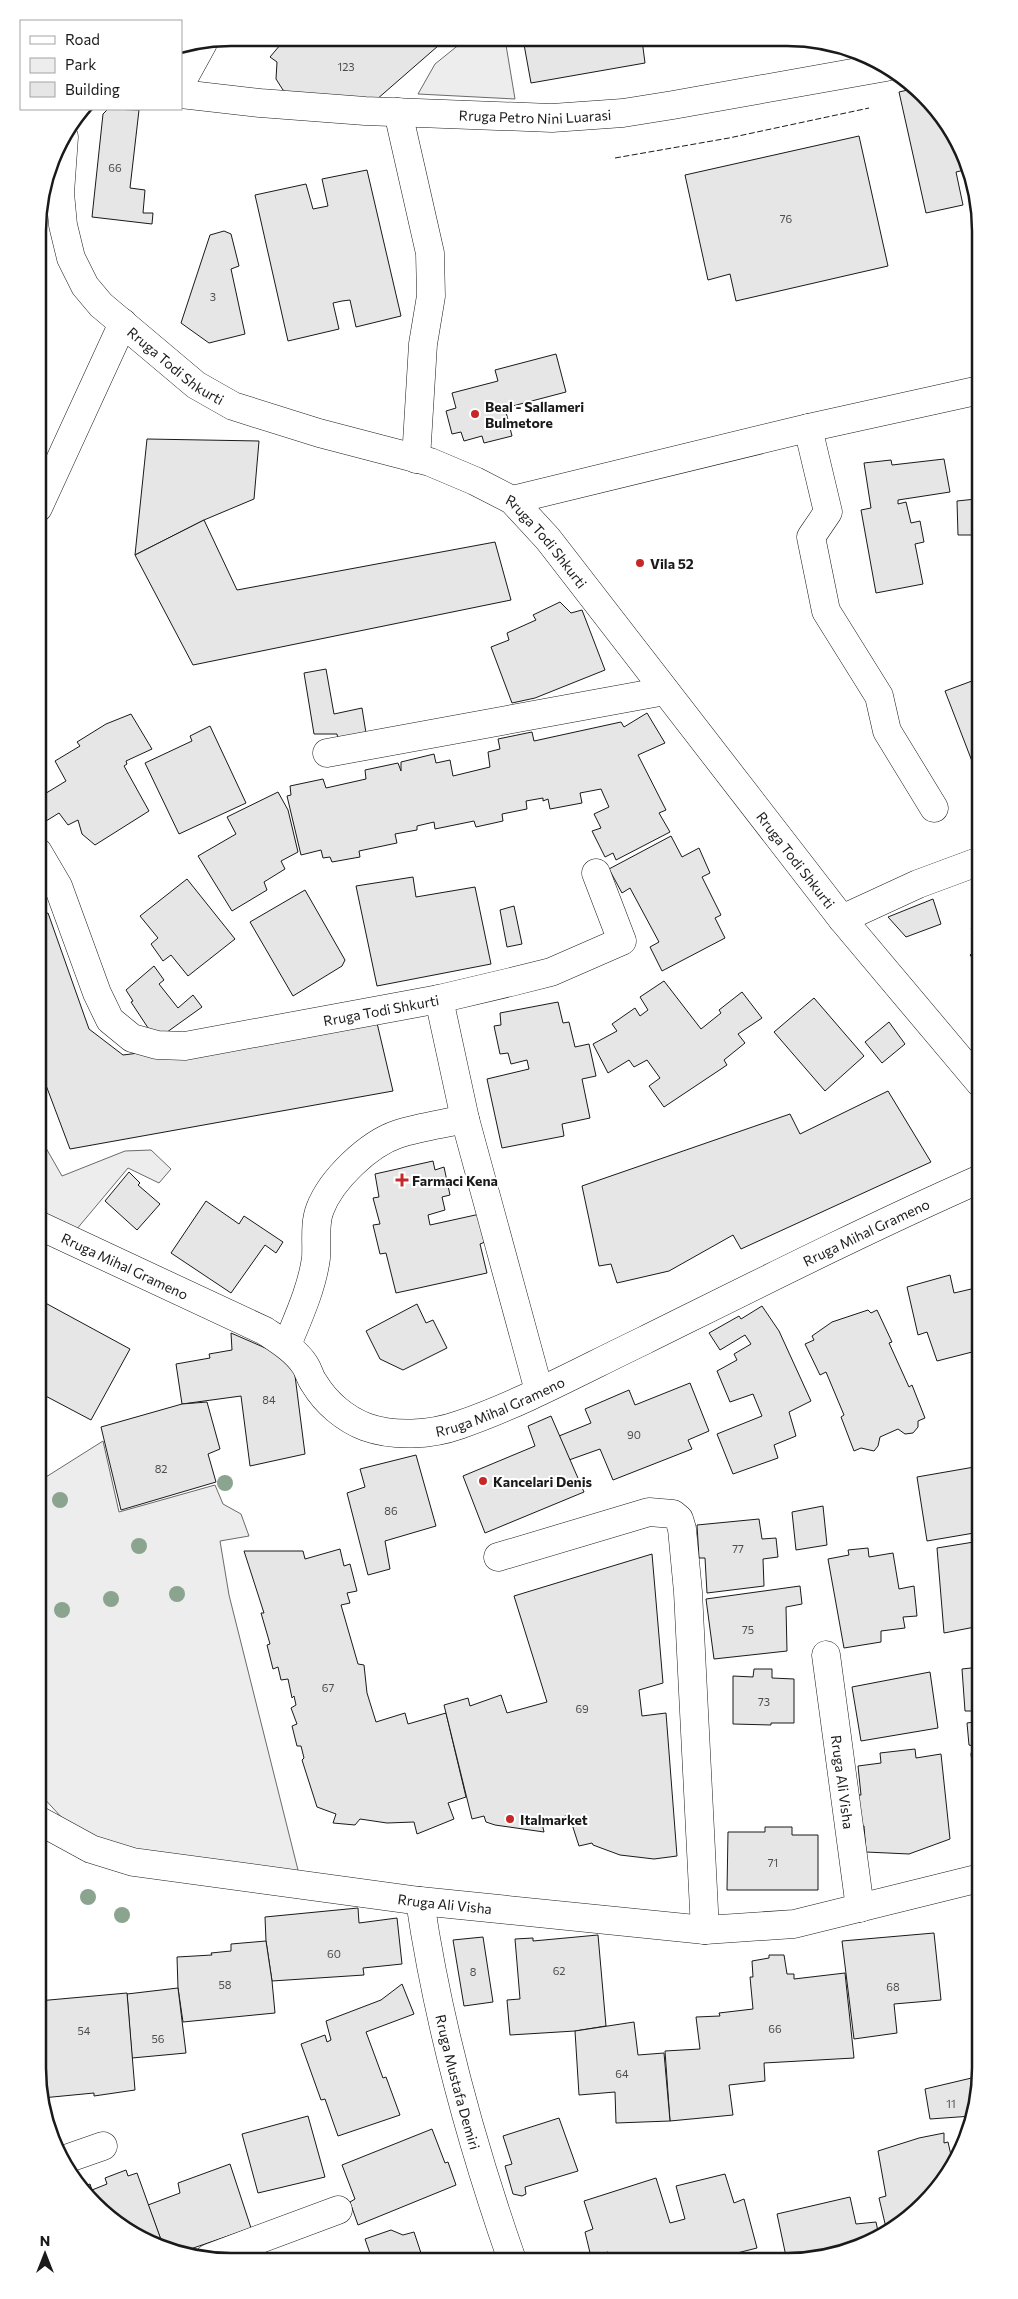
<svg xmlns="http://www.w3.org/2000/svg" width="1018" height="2299" viewBox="0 0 1018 2299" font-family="Commissioner,sans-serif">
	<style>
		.green { fill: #ededed; stroke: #6a6a6a }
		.building { fill: #e6e6e6; stroke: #1a1a1a }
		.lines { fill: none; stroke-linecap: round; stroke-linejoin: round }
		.minor-casing { stroke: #1a1a1a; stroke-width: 29 }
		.minor { stroke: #fff; stroke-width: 28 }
		.fence { stroke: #1a1a1a; stroke-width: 1; stroke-dasharray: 6 2.5; stroke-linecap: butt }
		.tree { fill: #8aa48f }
		.poi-dot { fill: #c62828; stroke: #fff; stroke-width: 2 }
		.labels { text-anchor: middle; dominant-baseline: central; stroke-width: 4; stroke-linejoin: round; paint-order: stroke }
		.number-label { font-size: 11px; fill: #4d4d4d }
		.street-label { font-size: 14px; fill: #1a1a1a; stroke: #fff }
		.poi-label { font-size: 14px; font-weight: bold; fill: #1a1a1a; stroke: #fff; text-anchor: start }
		.rim { fill: none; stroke: #1a1a1a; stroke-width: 2.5 }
	</style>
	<rect width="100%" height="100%" fill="#fff"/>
	<!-- green -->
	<g class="green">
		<polygon points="466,39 505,39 515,99 418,94 435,64"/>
		<polygon points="38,1134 62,1176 125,1151 151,1150 171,1169 159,1183 128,1168 76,1230 38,1211"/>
		<polygon points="103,1441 119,1512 215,1485 223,1504 241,1514 249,1536 220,1541 229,1595 299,1874 101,1844 64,1820 40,1794 38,1693 38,1482"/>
	</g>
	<!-- building -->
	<g class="building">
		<polygon points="286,38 446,39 376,100 289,94 283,90 276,79 277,62 270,57"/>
		<polygon points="523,39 642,40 645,63 531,83"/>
		<polygon points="916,88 954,134 969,169 956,172 963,205 926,213 899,92"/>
		<polygon points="108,109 139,110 130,188 145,190 143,213 153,213 152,224 92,217 103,114"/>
		<polygon points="859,136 888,266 736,301 730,274 708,280 685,175"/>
		<polygon points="367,170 401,316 356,327 350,300 342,301 333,303 339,329 288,341 255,195 306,184 313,209 328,206 322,179"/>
		<polygon points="224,231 231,234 239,266 231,269 245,334 209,343 181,323 210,235"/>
		<polygon points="38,281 45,283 38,314"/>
		<polygon points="556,354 566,392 505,408 512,436 484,443 482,436 464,441 461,432 452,434 446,411 456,408 452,393 498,381 495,370"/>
		<polygon points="147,439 259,441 254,499 204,520 135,555"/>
		<polygon points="944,459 950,492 898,500 898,504 906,502 911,523 920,521 924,542 915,544 923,584 876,593 861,510 871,508 864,463 891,460 892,465"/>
		<polygon points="976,499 976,512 980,512 980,531 976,532 976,535 958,535 957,501"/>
		<polygon points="204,520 237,590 495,542 511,600 193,665 135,555"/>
		<polygon points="560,602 571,613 582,610 605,670 535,698 512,703 491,647 509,640 507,633 536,620 533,615"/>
		<polygon points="326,669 334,714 362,708 366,733 338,739 337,734 314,734 304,673"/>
		<polygon points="980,678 980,782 945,691"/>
		<polygon points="647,713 665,743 638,755 666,810 659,813 670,832 616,860 613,853 605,857 592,831 601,828 594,814 609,807 601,789 580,793 582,803 550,809 548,799 543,801 543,798 526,801 527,809 502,814 503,821 476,827 474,821 435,829 434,822 417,826 417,830 395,834 397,843 359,851 360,857 332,862 330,857 323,858 321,850 301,855 287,796 291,795 290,786 323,779 326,788 366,779 365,770 398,763 401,771 401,762 434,754 436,763 450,760 453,776 490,767 488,752 500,749 498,739 532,732 534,741 621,722 624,727"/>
		<polygon points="131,714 152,749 126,761 127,764 124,766 149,811 95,845 82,834 78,820 68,825 59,813 38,826 38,798 66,781 55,761 80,746 77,742 106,724"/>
		<polygon points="210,726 246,803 179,834 145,763 192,741 190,736"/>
		<polygon points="278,792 288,810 298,852 281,861 285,869 264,882 267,890 232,911 198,856 236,834 227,817"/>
		<polygon points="671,836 682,857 699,848 710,873 702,877 721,915 715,918 725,938 662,971 650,947 659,942 630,888 622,893 609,869"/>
		<polygon points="413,877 416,897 475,887 491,964 377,986 356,886"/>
		<polygon points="187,879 235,939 188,976 171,955 163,961 151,944 158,938 140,916"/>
		<polygon points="305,890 345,960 342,966 293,996 250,922"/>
		<polygon points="933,899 941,924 906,937 888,917"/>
		<polygon points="514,906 522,944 507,947 500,910"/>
		<polygon points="48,913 89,1029 123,1055 377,1023 393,1091 70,1149 38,1064 38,916"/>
		<polygon points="980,921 980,939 971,928"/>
		<polygon points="980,946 980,968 970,955"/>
		<polygon points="154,966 164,980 159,984 178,1008 193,995 202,1007 156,1040 131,1002 133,1001 126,990"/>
		<polygon points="664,981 701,1029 721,1013 719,1010 742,992 762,1018 738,1034 745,1043 724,1060 727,1065 664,1107 649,1086 660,1078 647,1060 634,1067 629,1060 608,1073 593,1044 617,1031 612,1024 635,1008 640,1016 648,1010 640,997"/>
		<polygon points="814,998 864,1056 825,1091 774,1032"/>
		<polygon points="558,1002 563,1023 569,1022 575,1047 589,1044 596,1076 582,1079 590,1118 562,1124 564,1136 502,1148 487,1079 529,1069 527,1060 511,1064 508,1053 500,1054 494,1026 501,1025 500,1013"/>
		<polygon points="889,1022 905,1044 882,1063 865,1042"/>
		<polygon points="888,1091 931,1162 741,1249 733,1235 669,1271 617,1283 611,1264 599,1266 582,1186 790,1114 800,1134"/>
		<polygon points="433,1161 435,1170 444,1167 450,1195 442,1197 445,1210 428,1215 430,1225 480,1214 485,1242 480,1244 487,1273 396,1293 386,1253 380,1254 373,1225 380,1224 373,1198 379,1197 375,1174"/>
		<polygon points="129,1172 140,1183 138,1185 160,1204 137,1230 105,1201"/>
		<polygon points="206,1201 239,1224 244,1216 283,1242 276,1253 265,1245 231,1293 171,1253"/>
		<polygon points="950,1275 954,1293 980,1287 980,1350 937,1361 927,1332 918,1335 907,1287"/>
		<polygon points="38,1299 130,1349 91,1420 38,1392"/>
		<polygon points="417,1304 426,1323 433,1320 447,1348 403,1370 380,1359 366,1331"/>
		<polygon points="762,1306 779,1331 811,1401 789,1412 796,1436 774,1445 778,1458 733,1474 717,1434 762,1416 753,1394 730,1402 717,1371 737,1360 734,1354 751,1344 745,1335 720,1350 709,1333 739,1316 741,1319"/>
		<polygon points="868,1310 871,1313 877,1310 892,1342 889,1343 909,1387 912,1385 925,1418 918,1421 918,1427 913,1433 905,1434 898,1429 880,1437 878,1446 874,1451 861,1448 854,1451 841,1417 844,1415 826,1372 820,1375 805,1344 814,1340 812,1336 832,1322"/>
		<polygon points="231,1333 293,1360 305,1454 250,1466 241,1396 182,1404 176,1364 210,1358 209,1354 232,1350"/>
		<polygon points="690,1383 709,1431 688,1440 692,1449 613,1480 600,1449 569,1460 559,1436 591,1423 585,1409 629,1390 635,1405"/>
		<polygon points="207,1402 220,1449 208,1454 216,1482 121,1510 101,1427 182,1404"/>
		<polygon points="551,1416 584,1492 485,1533 463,1476 535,1446 528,1426"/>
		<polygon points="416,1455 436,1526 385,1541 390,1569 368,1575 347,1493 365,1487 360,1469"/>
		<polygon points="980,1466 980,1532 927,1541 917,1477"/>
		<polygon points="823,1506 827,1545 796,1550 792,1512"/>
		<polygon points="759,1519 762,1539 776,1538 778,1557 763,1559 764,1586 707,1593 705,1558 699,1558 697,1525"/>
		<polygon points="980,1541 980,1626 944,1633 937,1548"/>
		<polygon points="868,1548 869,1557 893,1553 899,1589 914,1586 917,1616 903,1617 905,1628 881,1631 881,1642 844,1648 828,1559 849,1555 848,1550"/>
		<polygon points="340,1549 344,1566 350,1564 357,1591 347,1593 350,1603 341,1605 358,1664 364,1665 367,1693 376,1722 405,1713 408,1724 446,1713 466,1797 448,1803 454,1819 417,1834 414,1822 387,1823 360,1819 355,1825 333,1823 336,1814 317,1807 302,1760 304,1758 301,1746 297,1746 292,1726 297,1724 291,1708 296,1705 294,1696 292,1698 288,1679 281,1680 278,1667 273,1669 267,1645 270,1644 268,1637 261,1613 264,1613 244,1551 303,1551 305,1559"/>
		<polygon points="652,1554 663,1683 639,1690 642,1716 666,1713 677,1856 654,1859 620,1855 593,1845 592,1843 579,1846 569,1815 542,1823 544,1832 495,1825 486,1822 484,1816 472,1819 444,1705 468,1698 470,1706 501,1695 507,1713 547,1702 514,1596"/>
		<polygon points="800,1586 802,1604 786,1607 787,1651 714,1659 706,1599"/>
		<polygon points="980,1667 980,1784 974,1782 971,1754 973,1746 969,1745 967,1723 974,1722 973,1711 965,1711 962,1669"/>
		<polygon points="754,1669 772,1669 772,1678 794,1679 794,1723 771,1723 771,1725 733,1724 733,1676 753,1677"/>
		<polygon points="930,1672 938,1728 861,1741 852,1687"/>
		<polygon points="915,1749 916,1758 941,1754 950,1839 909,1854 866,1852 864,1826 858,1826 855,1795 861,1795 858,1766 881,1763 880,1753"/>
		<polygon points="980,1794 980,1829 979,1830 975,1796"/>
		<polygon points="765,1827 792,1827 792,1835 818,1835 818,1890 727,1890 728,1832 765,1832"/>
		<polygon points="358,1908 359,1923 397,1918 402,1964 363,1968 364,1975 272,1981 266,1941 265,1917"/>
		<polygon points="934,1933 941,2000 894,2004 897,2033 854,2039 842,1941"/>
		<polygon points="598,1935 606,2026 575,2031 510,2035 507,2000 520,1999 515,1939 533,1938 533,1941"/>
		<polygon points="483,1937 493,2002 464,2006 453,1940"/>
		<polygon points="266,1941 272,1981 275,2013 183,2022 178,1988 177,1957 212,1955 211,1953 231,1951 231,1944"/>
		<polygon points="769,1955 784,1955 787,1974 794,1974 794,1979 845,1973 854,2058 764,2063 765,2081 729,2085 733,2115 670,2121 665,2051 700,2049 696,2017 720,2016 719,2013 753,2009 750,1977 753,1977 752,1961 769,1958"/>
		<polygon points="402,1984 414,2014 366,2032 383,2078 386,2077 400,2115 338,2136 325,2099 321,2100 301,2044 325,2035 327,2042 331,2040 326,2021 381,2000"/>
		<polygon points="178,1988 186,2053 132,2058 127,1994"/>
		<polygon points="127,1993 135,2090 94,2096 94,2093 42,2098 38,2068 38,2001"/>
		<polygon points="634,2022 638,2055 664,2053 670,2121 616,2123 615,2092 579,2095 575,2031"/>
		<polygon points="980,2076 972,2116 930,2119 925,2089"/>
		<polygon points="308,2116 325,2177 258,2193 242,2134"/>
		<polygon points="559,2118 578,2171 525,2187 526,2194 522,2196 513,2194 505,2166 512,2164 503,2136"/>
		<polygon points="432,2129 445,2163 448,2162 456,2185 358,2225 350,2202 355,2199 342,2165"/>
		<polygon points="944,2133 944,2143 948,2142 953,2164 940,2186 894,2229 887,2232 879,2198 886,2196 878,2151 919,2138"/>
		<polygon points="230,2164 251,2228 179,2253 164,2248 148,2205 180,2193 178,2183"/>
		<polygon points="126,2170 128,2176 137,2173 164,2248 146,2242 103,2213 81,2187 90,2184 92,2190 107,2184 105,2178"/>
		<polygon points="725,2174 734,2203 744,2199 757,2248 705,2261 702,2254 682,2261 611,2260 608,2252 591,2257 585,2232 593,2229 584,2201 656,2178 670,2223 685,2219 676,2186"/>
		<polygon points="850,2197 856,2224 876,2222 879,2236 837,2255 787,2261 777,2214"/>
		<polygon points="391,2230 403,2235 414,2232 423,2259 372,2259 365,2239"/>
	</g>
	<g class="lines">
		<!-- minor casing -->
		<g class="minor-casing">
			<g id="minor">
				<polyline points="181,83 203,43"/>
				<path id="s1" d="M181,94L260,103L365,111L552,118L623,113L673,105L886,67"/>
				<polyline points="398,112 430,253 431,296 423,344 416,459"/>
				<path id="s2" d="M64,137L60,193L63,225L71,258L85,286L101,305L196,385L233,406L319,433L430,462L475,481L512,500L548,539L842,919L980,1083"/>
				<polyline points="808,428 828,512 811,537 826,611 879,696 887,731 934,808"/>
				<polyline points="512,500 808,428 980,390"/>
				<polyline points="38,508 123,323"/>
				<polyline points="327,753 665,691"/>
				<path id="s3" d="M38,852L58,886L97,993L110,1020L132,1038L157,1045L185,1046L439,999L511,982L551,972L622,941L596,873"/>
				<polyline points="842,919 918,884 980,861"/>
				<polyline points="439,999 465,1119 539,1391"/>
				<path id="s4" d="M38,1225L265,1331C280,1341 295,1350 305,1365C309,1371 310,1378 314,1383C326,1403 345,1419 366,1427C394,1437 431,1435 459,1425C523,1403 584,1369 645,1340C756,1285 867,1229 980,1179"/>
				<path d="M287,1345C298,1318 312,1288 316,1258C317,1243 314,1224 320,1209C331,1180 368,1144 398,1134C419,1127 443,1124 465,1119"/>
				<polyline points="498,1557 649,1512 673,1514 679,1519 682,1529 688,1592 705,1930"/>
				<path id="s5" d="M826,1655L860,1908"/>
				<path id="s6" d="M38,1820L91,1849L133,1862L420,1901L705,1930L794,1924L980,1878"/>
				<path id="s7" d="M420,1901C438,2023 471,2143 512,2260"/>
				<polyline points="63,2160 103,2146"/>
				<polyline points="209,2258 338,2210"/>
			</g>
		</g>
		<!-- minor -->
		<use href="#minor" class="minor"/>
		<!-- fence -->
		<polyline class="fence" points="615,158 729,138 869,108"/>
	</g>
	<!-- trees -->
	<g class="tree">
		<circle cx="225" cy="1483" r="8"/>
		<circle cx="60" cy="1500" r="8"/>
		<circle cx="139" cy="1546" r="8"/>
		<circle cx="177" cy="1594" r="8"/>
		<circle cx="111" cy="1599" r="8"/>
		<circle cx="62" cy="1610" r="8"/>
		<circle cx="88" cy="1897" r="8"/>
		<circle cx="122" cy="1915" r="8"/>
	</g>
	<!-- markers -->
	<g class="poi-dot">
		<circle cx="475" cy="414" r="5"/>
		<circle cx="640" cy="563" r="5"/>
		<path d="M399.5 1172.5h5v5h5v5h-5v5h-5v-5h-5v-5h5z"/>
		<circle cx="483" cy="1481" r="5"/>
		<circle cx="510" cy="1819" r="5"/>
	</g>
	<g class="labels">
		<!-- number labels -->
		<g class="number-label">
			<text x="346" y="66">123</text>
			<text x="115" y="167">66</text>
			<text x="786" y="218">76</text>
			<text x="213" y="296">3</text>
			<text x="269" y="1399">84</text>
			<text x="634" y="1434">90</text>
			<text x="161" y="1468">82</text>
			<text x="391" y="1510">86</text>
			<text x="738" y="1548">77</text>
			<text x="748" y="1629">75</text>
			<text x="328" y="1687">67</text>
			<text x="764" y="1701">73</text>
			<text x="582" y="1708">69</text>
			<text x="773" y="1862">71</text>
			<text x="334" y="1953">60</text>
			<text x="559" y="1970">62</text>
			<text x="473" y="1971">8</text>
			<text x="225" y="1984">58</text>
			<text x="893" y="1986">68</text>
			<text x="775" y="2028">66</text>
			<text x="84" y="2030">54</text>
			<text x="158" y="2038">56</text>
			<text x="622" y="2073">64</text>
			<text x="951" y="2103">11</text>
		</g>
		<!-- street labels -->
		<g class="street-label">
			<text stroke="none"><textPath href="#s1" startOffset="355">Rruga Petro Nini Luarasi</textPath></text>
			<text stroke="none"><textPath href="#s2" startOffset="275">Rruga Todi Shkurti</textPath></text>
			<text stroke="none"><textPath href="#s2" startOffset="694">Rruga Todi Shkurti</textPath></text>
			<text stroke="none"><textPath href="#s2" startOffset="1099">Rruga Todi Shkurti</textPath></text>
			<text stroke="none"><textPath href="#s3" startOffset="465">Rruga Todi Shkurti</textPath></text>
			<text stroke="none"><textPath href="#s4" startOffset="938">Rruga Mihal Grameno</textPath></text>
			<text stroke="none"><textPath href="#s4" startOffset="96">Rruga Mihal Grameno</textPath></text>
			<text stroke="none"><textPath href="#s4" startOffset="532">Rruga Mihal Grameno</textPath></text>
			<text stroke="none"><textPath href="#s5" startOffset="128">Rruga Ali Visha</textPath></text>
			<text stroke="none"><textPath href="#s6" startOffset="419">Rruga Ali Visha</textPath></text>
			<text stroke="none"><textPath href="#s7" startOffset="185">Rruga Mustafa Demiri</textPath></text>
		</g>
		<!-- poi labels -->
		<g class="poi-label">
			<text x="485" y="406">Beal - Sallameri<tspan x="485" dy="16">Bulmetore</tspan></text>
			<text x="650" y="563">Vila 52</text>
			<text x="412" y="1180">Farmaci Kena</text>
			<text x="493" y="1481">Kancelari Denis</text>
			<text x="520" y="1819">Italmarket</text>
		</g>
	</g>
	<!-- crop -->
	<path d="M0 0H1018V2299H0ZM231 46H787A185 185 0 0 1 972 231V2068A185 185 0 0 1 787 2253H231A185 185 0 0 1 46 2068V231A185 185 0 0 1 231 46Z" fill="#fff" fill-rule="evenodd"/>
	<path class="rim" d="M231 46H787A185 185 0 0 1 972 231V2068A185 185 0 0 1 787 2253H231A185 185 0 0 1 46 2068V231A185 185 0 0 1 231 46Z"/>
	<!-- legend -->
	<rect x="20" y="20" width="162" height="90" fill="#ffffff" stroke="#a3a3a3"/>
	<rect x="30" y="36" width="25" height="8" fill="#ffffff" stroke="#a3a3a3"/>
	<text x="65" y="45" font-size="15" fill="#1a1a1a">Road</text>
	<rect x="30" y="58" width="25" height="15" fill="#ededed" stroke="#a3a3a3"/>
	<text x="65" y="70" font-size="15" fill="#1a1a1a">Park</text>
	<rect x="30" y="82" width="25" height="15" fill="#e6e6e6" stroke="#a3a3a3"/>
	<text x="65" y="95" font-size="15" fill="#1a1a1a">Building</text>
	<!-- north arrow -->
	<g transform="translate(45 2254)" stroke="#ffffff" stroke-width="4" paint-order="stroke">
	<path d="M0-4L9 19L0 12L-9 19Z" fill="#1a1a1a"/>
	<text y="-8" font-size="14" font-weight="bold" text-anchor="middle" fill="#1a1a1a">N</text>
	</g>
</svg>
